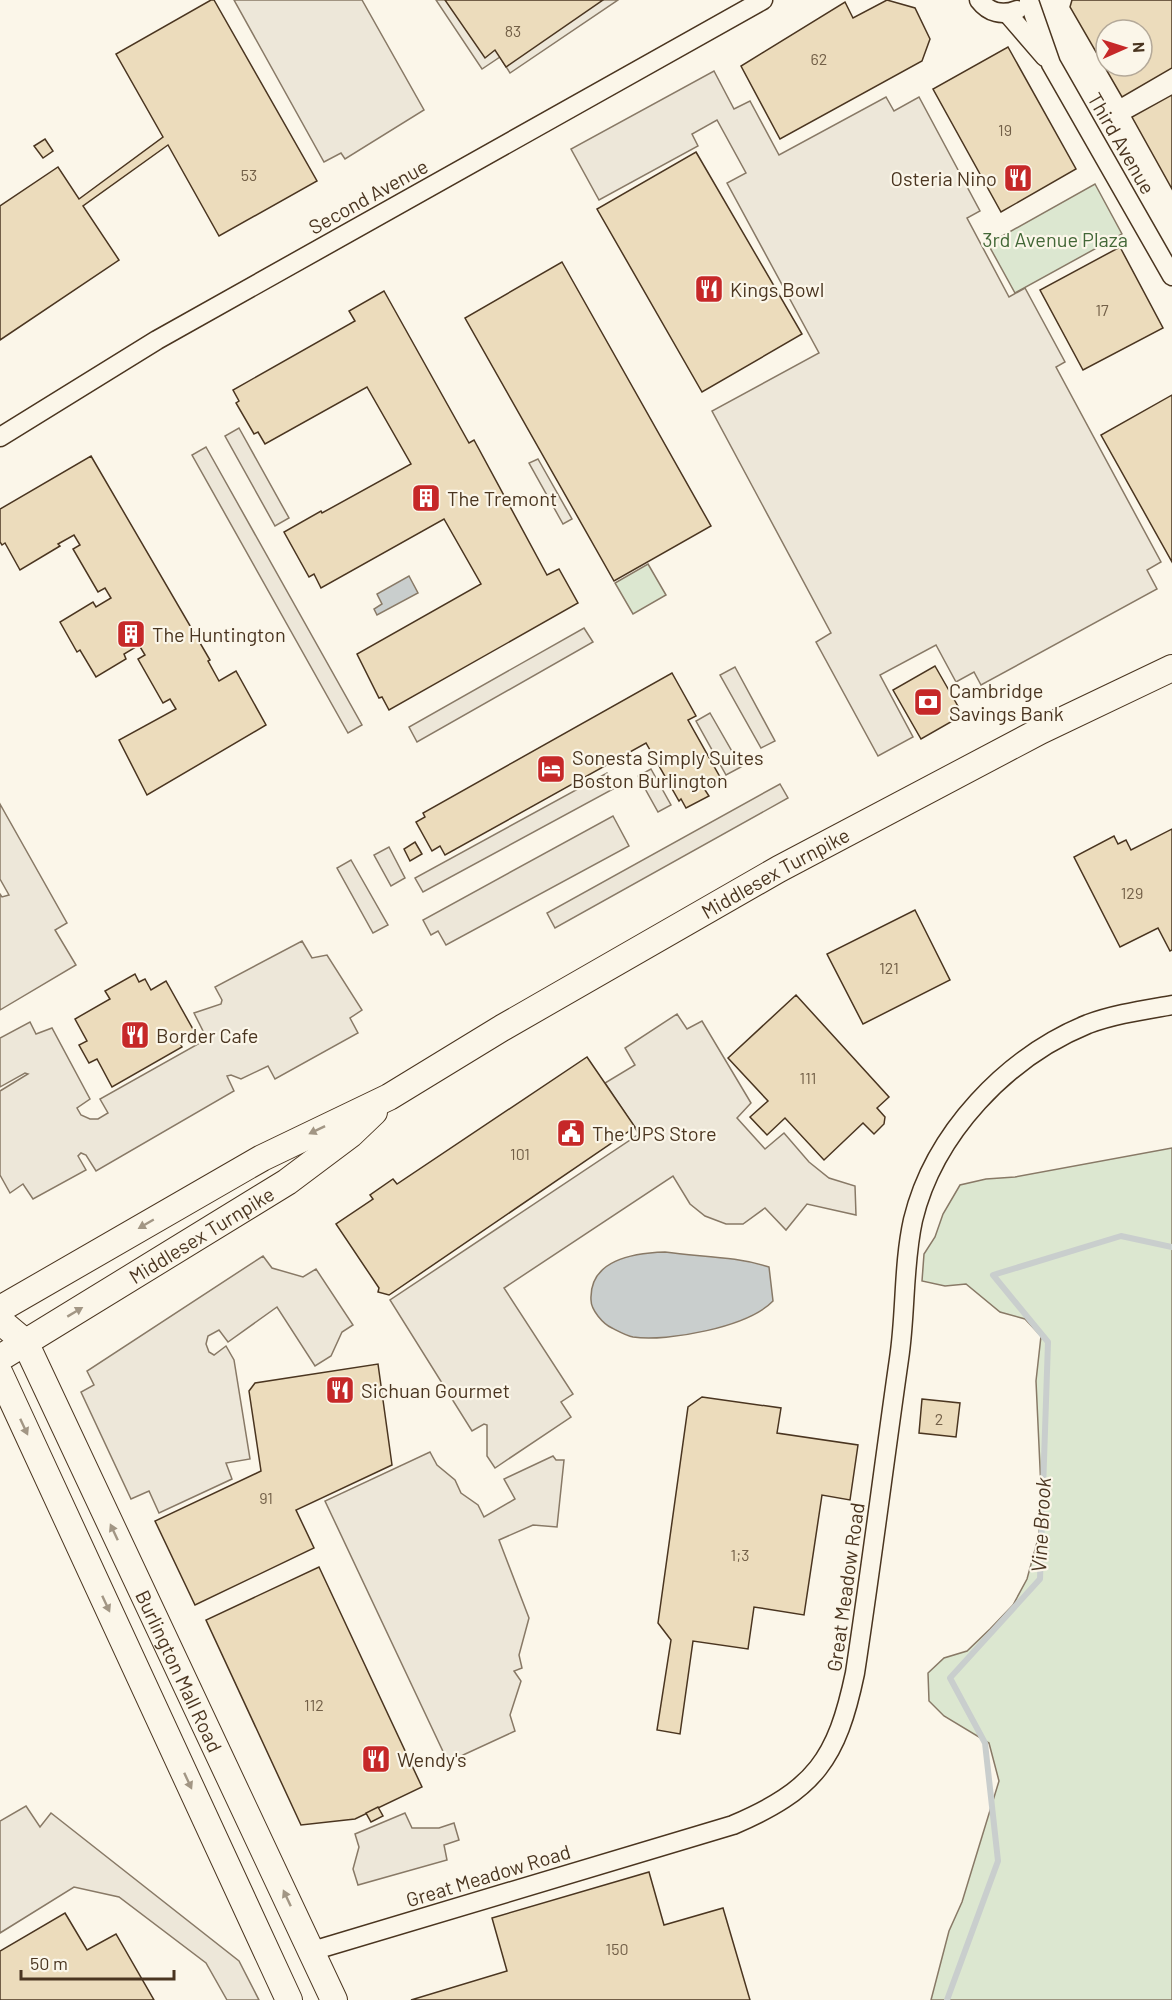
<svg xmlns="http://www.w3.org/2000/svg" width="1172" height="2000" viewBox="0 0 1172 2000" font-family="Barlow,sans-serif">
	<style>
		.green { fill: #dce7d0; stroke: #887966; stroke-width: 1.5 }
		.parking { fill: #ede7d9; stroke: #887966; stroke-width: 1.5 }
		.water { fill: #c9cecd; stroke: #887966; stroke-width: 1.5 }
		.lines { fill: none; stroke-linecap: round; stroke-linejoin: round }
		.stream { stroke: #c9cecd; stroke-width: 6 }
		.building { fill: #ecdcbc; stroke: #4a3520; stroke-width: 1.5; fill-rule: evenodd }
		.street-casing { stroke: #4a3520; stroke-width: 21 }
		.secondary-casing { stroke: #4a3520; stroke-width: 28 }
		.street { stroke: #fbf6e9; stroke-width: 18 }
		.secondary { stroke: #fbf6e9; stroke-width: 26 }
		.oneway { fill: #a29684 }
		.labels { text-anchor: middle; dominant-baseline: central; stroke-width: 4.5; stroke-linejoin: round; paint-order: stroke }
		.number-label { font-size: 16px; fill: #725f47 }
		.street-label { font-size: 20px; fill: #4a3520; stroke: #fbf6e9 }
		.poi-label { font-size: 20px; fill: #4a3520; stroke: #fbf6e9; text-anchor: start }
		.park-label { font-size: 20px; fill: #436837; stroke: #fbf6e9 }
		.water-label { font-size: 21px; font-style: italic; fill: #4a3520; stroke: #fbf6e9 }
	</style>
	<rect width="100%" height="100%" fill="#fbf6e9"/>
	<!-- green -->
	<g class="green">
		<polygon points="1095,184 1122,234 1015,293 988,244"/>
		<polygon points="648,564 666,595 633,614 615,583"/>
		<polygon points="1172,1148 1172,2000 931,2000 949,1931 962,1902 999,1781 989,1743 944,1716 929,1701 928,1673 944,1658 967,1651 990,1629 1013,1605 1027,1579 1039,1535 1041,1489 1036,1381 1041,1336 1025,1319 1000,1312 966,1284 945,1286 922,1281 924,1254 935,1237 943,1214 960,1185 986,1179 1015,1177"/>
	</g>
	<!-- parking -->
	<g class="parking">
		<polygon points="234,0 362,0 424,110 345,159 341,153 324,162"/>
		<polygon points="436,0 618,0 510,73 500,57 482,69"/>
		<polygon points="714,71 734,109 750,101 779,155 886,97 894,111 919,97 980,211 967,218 1009,297 1025,288 1065,362 1056,367 1161,562 1147,570 1157,589 981,685 974,672 956,682 936,645 880,675 913,737 878,756 816,642 831,633 712,411 819,353 727,183 746,173 717,120 692,134 698,146 599,200 571,149"/>
		<polygon points="239,428 289,518 275,526 225,436"/>
		<polygon points="206,447 362,725 348,733 192,455"/>
		<polygon points="538,459 572,519 563,524 529,463"/>
		<polygon points="584,628 593,642 417,742 409,727"/>
		<polygon points="735,667 775,741 761,748 720,675"/>
		<polygon points="710,713 741,767 726,775 696,721"/>
		<polygon points="651,769 671,805 658,812 638,776"/>
		<polygon points="607,773 615,788 423,892 415,878"/>
		<polygon points="780,784 788,798 555,928 547,913"/>
		<polygon points="0,804 67,923 55,930 76,965 0,1010 0,894 2,897 9,895 0,879"/>
		<polygon points="613,816 629,846 446,945 438,931 431,935 423,920"/>
		<polygon points="389,847 405,878 391,886 374,855"/>
		<polygon points="351,860 388,925 373,933 337,868"/>
		<polygon points="302,941 312,958 327,955 362,1010 350,1018 358,1033 275,1079 268,1066 241,1079 231,1075 227,1076 234,1091 96,1171 86,1155 81,1153 78,1156 86,1170 33,1199 23,1184 10,1193 0,1175 0,1091 28,1074 25,1073 0,1087 0,1038 30,1022 36,1034 52,1028 90,1099 77,1108 81,1115 90,1119 98,1119 108,1113 100,1099 207,1039 194,1013 221,1004 222,1000 215,987"/>
		<polygon points="677,1014 687,1029 702,1021 751,1103 737,1118 765,1149 784,1133 809,1162 829,1178 855,1186 856,1215 807,1204 786,1230 765,1208 743,1224 726,1224 705,1216 690,1204 673,1176 504,1288 573,1394 561,1402 571,1417 495,1468 487,1456 487,1425 484,1424 472,1431 390,1300 639,1134 605,1083 635,1065 625,1048"/>
		<polygon points="263,1256 272,1268 303,1277 316,1269 353,1325 342,1332 331,1356 315,1366 277,1307 228,1342 219,1330 208,1336 206,1344 209,1352 214,1355 226,1346 234,1360 250,1459 226,1463 232,1479 159,1513 149,1491 131,1499 81,1392 94,1385 87,1371"/>
		<polygon points="430,1452 437,1465 455,1480 461,1493 478,1505 484,1517 515,1499 504,1479 553,1456 556,1460 564,1460 557,1527 533,1525 499,1540 529,1618 519,1655 522,1668 514,1671 521,1681 510,1715 515,1731 448,1762 325,1501"/>
		<polygon points="26,1806 40,1827 51,1813 239,1961 259,2000 227,2000 206,1963 119,1897 74,1887 0,1933 0,1821"/>
		<polygon points="405,1813 412,1828 439,1828 454,1823 459,1840 444,1845 447,1860 358,1885 353,1869 359,1847 355,1834"/>
	</g>
	<!-- water -->
	<g class="water">
		<polygon points="409,576 418,593 377,615 374,609 382,604 377,594"/>
		<path d="M665,1252C700,1257 735,1256 769,1267L773,1301C748,1327 668,1342 633,1337C627,1336 618,1331 612,1328C603,1324 591,1310 591,1300C589,1260 633,1253 665,1252Z"/>
	</g>
	<g class="lines">
		<!-- stream -->
		<polyline class="stream" points="947,2000 998,1861 985,1743 950,1678 1040,1579 1048,1342 993,1275 1121,1236 1172,1247"/>
	</g>
	<!-- building -->
	<g class="building">
		<polygon points="211,0 214,0 317,181 219,236 168,145 83,206 119,260 0,340 0,206 58,167 79,199 163,137 116,54"/>
		<polygon points="445,0 603,0 506,67 495,50 485,58"/>
		<polygon points="887,0 915,8 930,39 922,61 780,139 741,66 845,2 853,18"/>
		<path d="M1072,0H1172V68L1122,97L1070,7ZM1106,30H1142V66H1106Z"/>
		<polygon points="1008,47 1076,169 1001,212 933,89"/>
		<polygon points="1172,95 1172,189 1132,117"/>
		<polygon points="45,139 53,151 43,158 34,146"/>
		<polygon points="696,152 802,334 702,392 597,209"/>
		<polygon points="1120,247 1163,328 1083,370 1040,290"/>
		<polygon points="562,262 711,526 614,581 465,318"/>
		<polygon points="384,291 469,443 474,440 547,575 559,569 578,603 389,710 382,697 379,698 357,654 481,584 444,519 321,588 314,574 309,577 284,532 321,511 322,513 411,464 367,387 265,444 258,432 254,434 236,403 239,401 233,390 355,321 349,311"/>
		<polygon points="1172,395 1172,562 1101,435"/>
		<polygon points="91,456 210,660 208,661 219,681 236,671 266,725 147,795 119,740 176,709 170,699 163,703 138,659 145,655 139,645 124,654 126,659 96,677 80,650 77,652 60,622 93,602 96,607 111,598 105,588 98,592 73,549 80,545 74,535 58,544 60,546 20,570 5,543 2,545 0,542 0,509"/>
		<polygon points="935,666 963,715 921,739 893,690"/>
		<polygon points="672,673 696,716 688,720 720,777 703,787 709,796 686,808 681,799 679,801 646,743 445,855 440,846 432,851 416,822 425,817 423,813"/>
		<polygon points="1172,829 1172,950 1170,951 1158,928 1120,947 1074,857 1114,836 1118,844 1126,840 1131,850"/>
		<polygon points="415,842 422,854 410,861 404,849"/>
		<polygon points="915,910 950,980 863,1024 827,954"/>
		<polygon points="135,974 139,982 145,979 151,990 166,981 194,1031 178,1040 182,1047 112,1087 97,1059 89,1063 79,1045 87,1041 75,1019 110,999 105,991"/>
		<polygon points="796,995 889,1097 877,1108 885,1117 884,1124 874,1134 863,1123 824,1160 785,1118 767,1135 750,1117 768,1101 728,1058"/>
		<polygon points="587,1057 635,1127 389,1295 378,1292 379,1288 336,1224 373,1199 370,1195 393,1179 397,1184"/>
		<polygon points="378,1364 392,1465 296,1510 314,1548 195,1605 155,1521 261,1471 249,1391 255,1383"/>
		<polygon points="702,1397 781,1408 777,1433 858,1445 850,1500 822,1495 804,1615 754,1607 748,1649 693,1641 680,1734 657,1730 671,1640 658,1623 688,1407"/>
		<polygon points="922,1399 960,1403 956,1437 919,1433"/>
		<polygon points="319,1567 422,1787 355,1819 301,1825 206,1620"/>
		<polygon points="378,1807 383,1816 371,1822 366,1813"/>
		<polygon points="649,1872 664,1925 723,1908 750,2000 411,2000 507,1971 492,1918"/>
		<polygon points="65,1913 87,1950 116,1934 154,2000 0,2000 0,1951"/>
	</g>
	<g class="lines">
		<!-- street casing -->
		<g class="street-casing">
			<g id="street">
				<path d="M979,0C989,13 1002,16 1017,10"/>
				<polyline points="1029,1 1051,64 1172,276"/>
				<polyline points="1007,13 1045,57"/>
				<polyline points="0,437 157,340 763,0"/>
				<path d="M312,1951L733,1825C815,1790 837,1759 855,1673C871,1568 884,1464 899,1359C906,1313 903,1265 913,1220C934,1133 1007,1057 1088,1024C1115,1014 1144,1010 1172,1005"/>
			</g>
		</g>
		<!-- secondary casing -->
		<g class="secondary-casing">
			<g id="secondary">
				<path id="s1" d="M0,1309L262,1158L389,1097L502,1028L779,869L1040,731L1172,668"/>
				<path id="s2" d="M0,1321L25,1342L334,2000"/>
				<path id="s3" d="M0,1358L287,1182L351,1134L374,1112"/>
				<polyline points="0,1374 289,2000"/>
			</g>
		</g>
		<!-- street -->
		<use href="#street" class="street"/>
		<!-- secondary -->
		<use href="#secondary" class="secondary"/>
	</g>
	<!-- one-way arrows -->
	<defs><path id="oneway-solid" d="M-6-.8H1V-3.2L6.5 0L1 3.2V.8H-6Z" transform="scale(1.5)"/></defs>
	<g class="oneway">
		<use href="#oneway-solid" transform="translate(317 1130) rotate(154)"/>
		<use href="#oneway-solid" transform="translate(146 1224) rotate(150)"/>
		<use href="#oneway-solid" transform="translate(75 1312) rotate(-31)"/>
		<use href="#oneway-solid" transform="translate(24 1427) rotate(65)"/>
		<use href="#oneway-solid" transform="translate(114 1532) rotate(-115)"/>
		<use href="#oneway-solid" transform="translate(106 1604) rotate(65)"/>
		<use href="#oneway-solid" transform="translate(188 1781) rotate(65)"/>
		<use href="#oneway-solid" transform="translate(287 1898) rotate(-115)"/>
	</g>
	<!-- icons -->
	<defs>
		<g id="restaurant-square" transform="scale(1.5)"><rect x="-9" y="-9" width="18" height="18" rx="4" fill="#c62828" stroke="#fbf6e9"/><path d="M-5-6h1v4h1v-4h1v4h1v-4h1v5L-1.5 .5V6h-2V.5L-5-1ZM5-6V6H3V1.5H1.5Q1.5-4 5-6Z" fill="#fff"/></g>
		<g id="building-square" transform="scale(1.5)"><rect x="-9" y="-9" width="18" height="18" rx="4" fill="#c62828" stroke="#fbf6e9"/><path d="M-4-6H4V6H1V3H-1V6H-4ZM-2.5-4.3h1.7v1.8h-1.7ZM.8-4.3h1.7v1.8H.8ZM-2.5-1h1.7V.8h-1.7ZM.8-1h1.7V.8H.8Z" fill="#fff"/></g>
		<g id="bank-square" transform="scale(1.5)"><rect x="-9" y="-9" width="18" height="18" rx="4" fill="#c62828" stroke="#fbf6e9"/><path d="M-6-4H6V4H-6ZM0-2.3a2.3 2.3 0 1 0 0 4.6a2.3 2.3 0 1 0 0-4.6Z" fill="#fff"/></g>
		<g id="hotel-square" transform="scale(1.5)"><rect x="-9" y="-9" width="18" height="18" rx="4" fill="#c62828" stroke="#fbf6e9"/><path d="M-6-4.5h1.5V1H6V5H4.5V3h-9V5H-6ZM-4 0a1.8 1.8 0 1 1 3.6 0ZM.5 0V-2.5h3Q6-2.5 6 0Z" fill="#fff"/></g>
		<g id="civic-square" transform="scale(1.5)"><rect x="-9" y="-9" width="18" height="18" rx="4" fill="#c62828" stroke="#fbf6e9"/><path d="M-.6-6.5H3V-4.5H.6V-3L4-1V1h2V6H-6V1h2V-1L-.6-3ZM-1.2 2.5V6h2.4V2.5Z" fill="#fff"/></g>
	</defs>
	<g fill-rule="evenodd">
		<use href="#restaurant-square" x="1018" y="178"/>
		<use href="#restaurant-square" x="709" y="289"/>
		<use href="#building-square" x="426" y="498"/>
		<use href="#building-square" x="131" y="634"/>
		<use href="#bank-square" x="928" y="702"/>
		<use href="#hotel-square" x="551" y="769"/>
		<use href="#restaurant-square" x="135" y="1035"/>
		<use href="#civic-square" x="571" y="1133"/>
		<use href="#restaurant-square" x="340" y="1390"/>
		<use href="#restaurant-square" x="376" y="1759"/>
	</g>
	<g class="labels">
		<!-- number labels -->
		<g class="number-label">
			<text x="513" y="30">83</text>
			<text x="819" y="58">62</text>
			<text x="1005" y="129">19</text>
			<text x="249" y="174">53</text>
			<text x="1102" y="309">17</text>
			<text x="1132" y="892">129</text>
			<text x="889" y="967">121</text>
			<text x="808" y="1077">111</text>
			<text x="520" y="1153">101</text>
			<text x="939" y="1418">2</text>
			<text x="266" y="1497">91</text>
			<text x="740" y="1554">1;3</text>
			<text x="314" y="1704">112</text>
			<text x="617" y="1948">150</text>
		</g>
		<!-- street labels -->
		<g class="street-label">
			<text transform="translate(1122 143) rotate(60)">Third Avenue</text>
			<text transform="translate(368 196) rotate(-29)">Second Avenue</text>
			<text stroke="none"><textPath href="#s1" startOffset="890">Middlesex Turnpike</textPath></text>
			<text stroke="none"><textPath href="#s3" startOffset="236">Middlesex Turnpike</textPath></text>
			<text transform="translate(845 1587) rotate(-82)">Great Meadow Road</text>
			<text stroke="none"><textPath href="#s2" startOffset="396">Burlington Mall Road</textPath></text>
			<text transform="translate(488 1875) rotate(-17)">Great Meadow Road</text>
		</g>
		<!-- poi labels -->
		<g class="poi-label">
			<text x="997" y="178" text-anchor="end">Osteria Nino</text>
			<text x="730" y="289">Kings Bowl</text>
			<text x="447" y="498">The Tremont</text>
			<text x="152" y="634">The Huntington</text>
			<text x="949" y="690">Cambridge<tspan x="949" dy="23">Savings Bank</tspan></text>
			<text x="572" y="757">Sonesta Simply Suites<tspan x="572" dy="23">Boston Burlington</tspan></text>
			<text x="156" y="1035">Border Cafe</text>
			<text x="592" y="1133">The UPS Store</text>
			<text x="361" y="1390">Sichuan Gourmet</text>
			<text x="397" y="1759">Wendy's</text>
		</g>
		<!-- park labels -->
		<g class="park-label">
			<text x="1055" y="239">3rd Avenue Plaza</text>
		</g>
		<!-- water labels -->
		<g class="water-label">
			<text transform="translate(1040 1525) rotate(-87)">Vine Brook</text>
		</g>
	</g>
	<!-- north arrow -->
	<g transform="translate(1124 48) rotate(87)"><circle r="28" fill="#fbf6e9" stroke="#b4a999" stroke-width="1.5"/>
	<path d="M0-4.5L10 22L0 15L-10 22Z" fill="#c62828"/>
	<text y="-9" font-size="16" font-weight="bold" text-anchor="middle" fill="#4a3520">N</text>
	</g>
	<!-- scale -->
	<path d="M21 1970v9h153v-9" fill="none" stroke="#4a3520" stroke-width="3"/>
	<text x="30" y="1970" font-size="18" fill="#4a3520" stroke="#fbf6e9" stroke-width="4.5" paint-order="stroke">50 m</text>
</svg>
